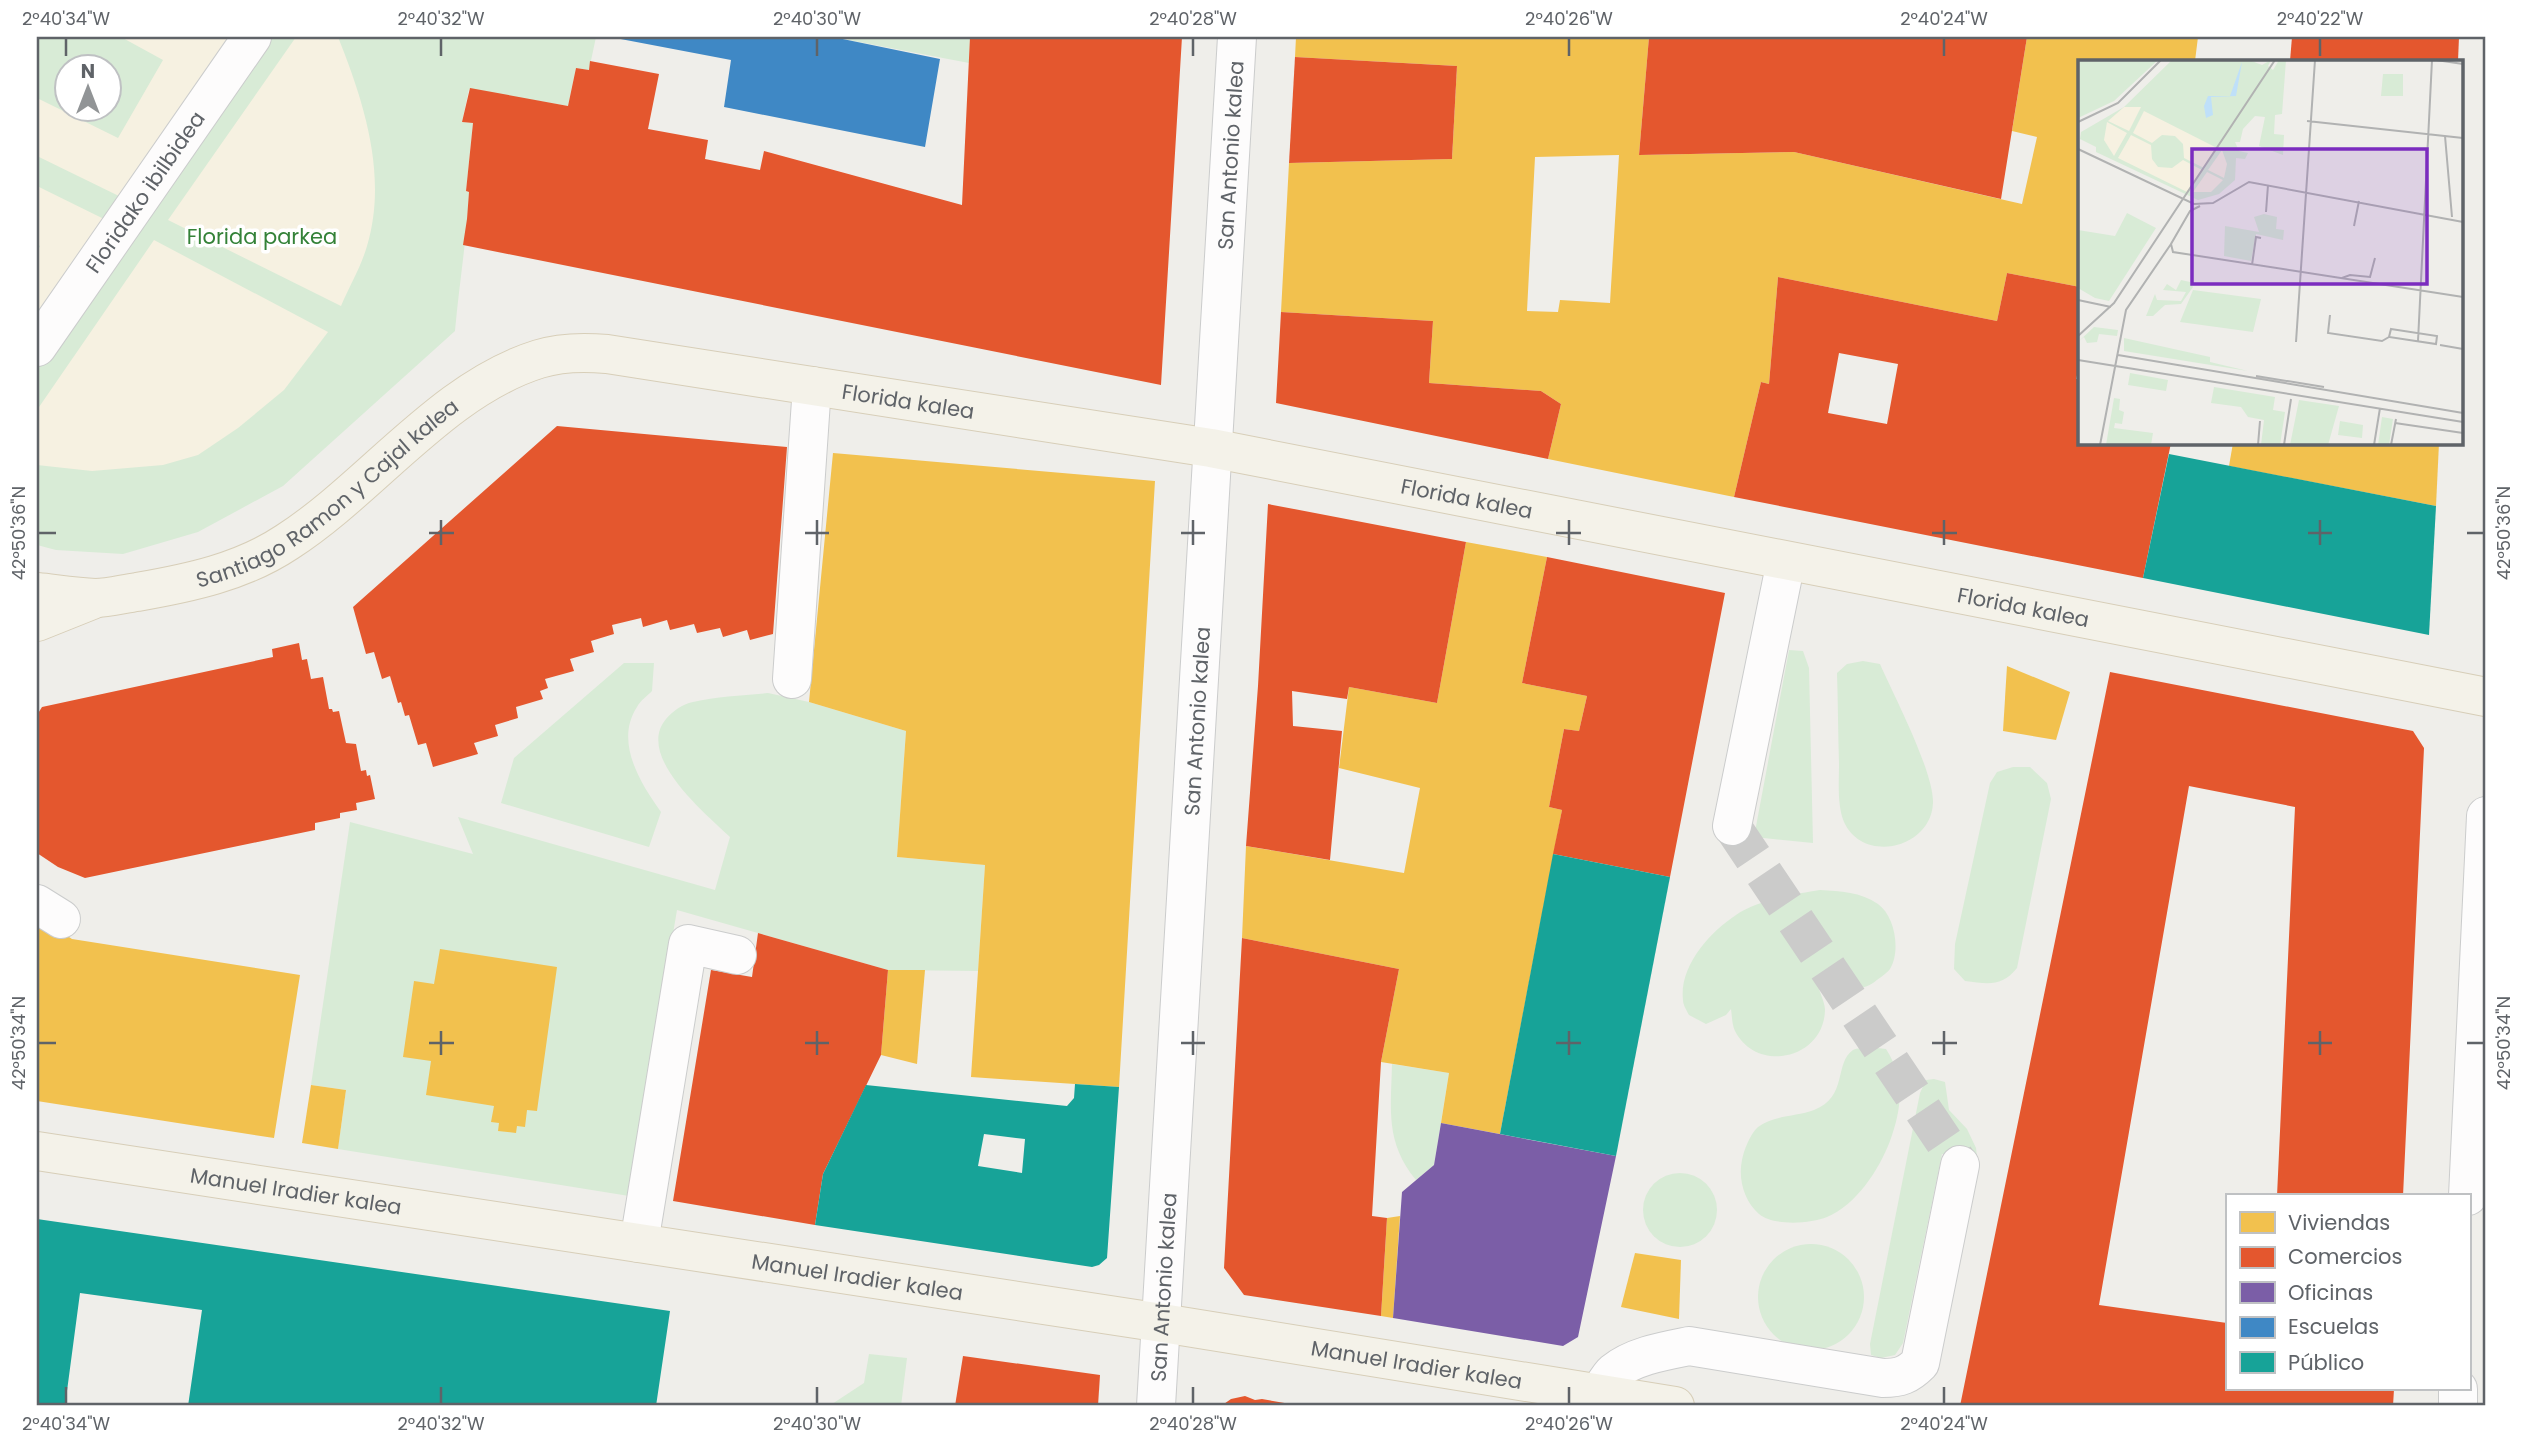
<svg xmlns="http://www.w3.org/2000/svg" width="2523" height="1443" viewBox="0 0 2523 1443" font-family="Poppins,sans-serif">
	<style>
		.green { fill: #d8ebd6; fill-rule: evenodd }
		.sand { fill: #f6f1e1 }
		.homes { fill: #f2c14e; fill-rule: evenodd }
		.shops { fill: #e4572e; fill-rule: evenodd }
		.offices { fill: #7b5ea7 }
		.schools { fill: #3f88c5 }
		.public { fill: #17a398; fill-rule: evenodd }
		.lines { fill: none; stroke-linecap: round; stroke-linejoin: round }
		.minor-tunnel { stroke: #cbcbca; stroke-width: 38; stroke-dasharray: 38 19; stroke-linecap: butt }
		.minor-casing { stroke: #cbcccc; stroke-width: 40 }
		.major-casing { stroke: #d7ceb8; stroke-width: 40 }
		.minor { stroke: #fdfcfc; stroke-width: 38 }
		.major { stroke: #f4f2e9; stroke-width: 38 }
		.ticks { fill: none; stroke: #5f6368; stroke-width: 2.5 }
		.labels { text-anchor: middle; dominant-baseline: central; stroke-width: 7; stroke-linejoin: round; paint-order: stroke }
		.street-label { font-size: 21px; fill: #5f6368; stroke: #fff }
		.park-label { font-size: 21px; fill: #348238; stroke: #fff }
		.inset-road { fill: none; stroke: #b1b2b2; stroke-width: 2 }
		.view { fill: #7b2cbf; fill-opacity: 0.15; stroke: #7b2cbf; stroke-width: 3.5 }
		.inset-edge { fill: none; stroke: #5f6368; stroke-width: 3.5 }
		.neatline { fill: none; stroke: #5f6368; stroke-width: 2.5 }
		.ticks-label { font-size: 18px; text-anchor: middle; fill: #5f6368 }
	</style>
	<rect width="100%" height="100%" fill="#efeeea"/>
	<!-- green -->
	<g class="green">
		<path d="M37,37H596L589,70L576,68L568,106L469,89L462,122L473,123L466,191L469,192C467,238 459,285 455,331L283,486L198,532L123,554L56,550L37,545ZM66,66H108V108H66Z"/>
		<polygon points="833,37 970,37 969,63"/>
		<polygon points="1789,650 1803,651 1809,668 1813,843 1754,837"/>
		<path d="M1863,661L1880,664C1894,696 1934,772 1933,803C1931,849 1863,864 1844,822C1837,805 1839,782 1839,764C1838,733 1838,703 1837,673L1847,664Z"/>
		<path d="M624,663H654L652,691C647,696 640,701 637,707C614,742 641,784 661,812L649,847L501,803L514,758Z"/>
		<path d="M768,693L809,702L906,731L897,857L985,865L978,971L888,970L677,910L629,1196L338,1149L346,1090L311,1085L350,822L473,854L458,817L715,890L730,837C706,814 635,756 666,719C673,711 682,704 693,702C717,696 744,696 768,693Z"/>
		<path d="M2013,767H2030L2047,783L2051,799L2017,968C2002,987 1988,984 1965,981L1954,969L1955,944L1990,783L1997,772Z"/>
		<path d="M1820,890C1840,891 1861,892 1878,904C1895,916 1901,951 1890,969C1887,973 1877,980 1873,983C1857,993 1836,989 1819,989C1821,995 1825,1004 1825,1010C1824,1059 1757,1074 1735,1031C1732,1025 1732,1016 1731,1009L1726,1015L1706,1024L1689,1015C1687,1011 1683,1005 1683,1000C1679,966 1710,932 1736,915C1757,900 1795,894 1820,890Z"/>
		<path d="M1869,1047L1886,1049C1905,1078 1902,1109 1890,1141C1879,1170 1856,1205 1827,1217C1810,1224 1773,1226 1759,1214C1744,1201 1738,1179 1742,1160C1744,1150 1750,1134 1758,1127C1774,1115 1795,1117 1814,1110C1848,1097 1834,1063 1853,1050C1857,1048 1865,1048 1869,1047Z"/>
		<path d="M1392,1064L1449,1073L1434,1165L1416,1180C1385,1142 1391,1110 1392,1064Z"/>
		<polygon points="1934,1079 1945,1082 1949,1110 1967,1129 1976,1148 1977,1157 1942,1154 1903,1343 1895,1355 1881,1358 1871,1355 1870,1344 1920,1093 1926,1080"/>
		<circle cx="1680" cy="1210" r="37"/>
		<circle cx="1811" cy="1297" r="53"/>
		<polygon points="869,1354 907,1358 901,1406 829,1406 864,1383"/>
	</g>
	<!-- sand -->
	<g class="sand">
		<polygon points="121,37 230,37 123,198 37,156 37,98 118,138 163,60"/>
		<path d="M296,37H338C364,102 388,176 367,246C361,267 349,287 341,306L168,220Z"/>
		<polygon points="37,186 106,220 37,321 37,252 40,246 37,244"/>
		<polygon points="154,240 328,332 284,390 238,428 198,455 163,465 92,471 37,465 37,410"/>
	</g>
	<!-- homes -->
	<g class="homes">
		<path d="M1296,37H1649L1639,155L1794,152L2022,204L2037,137L2012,131L2027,37H2198L2195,61H2080V287L2007,273L1997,321L1778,277L1769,384L1761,382L1734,497L1548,459L1561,404L1541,391L1429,383L1433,321L1281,312L1289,163L1452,159L1457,66L1295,57ZM1619,155L1610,303L1560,300L1558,312L1527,311L1535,157Z"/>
		<polygon points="2233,443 2439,443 2436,506 2229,466"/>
		<polygon points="833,453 1155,481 1119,1087 971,1077 985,865 897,857 906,731 809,702"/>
		<polygon points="1466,542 1547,557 1522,683 1587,696 1579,731 1564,729 1549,807 1562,810 1500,1134 1441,1123 1449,1073 1381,1062 1399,969 1242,938 1246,846 1404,873 1420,788 1339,768 1349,687 1437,703"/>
		<polygon points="2007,666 2070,692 2056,740 2003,731"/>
		<polygon points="37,916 72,939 300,975 274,1138 37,1101"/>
		<polygon points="440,949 557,967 537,1111 527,1110 525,1127 517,1126 516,1133 498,1131 499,1123 491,1122 494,1106 426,1095 431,1061 403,1057 414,981 434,984"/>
		<polygon points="888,970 925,970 917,1064 881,1055"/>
		<polygon points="311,1085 346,1090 338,1149 302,1143"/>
		<polygon points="1400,1216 1393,1318 1381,1316 1387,1218"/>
		<polygon points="1635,1253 1681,1260 1679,1319 1621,1307"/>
	</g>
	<!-- shops -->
	<g class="shops">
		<polygon points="970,37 1182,37 1161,385 463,245 467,219 469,192 466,191 473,123 462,122 470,88 568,106 576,68 589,70 590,61 659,74 648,129 708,140 705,159 760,170 764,151 962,205"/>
		<polygon points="1649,37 2027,37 2001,199 1794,152 1639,155"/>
		<polygon points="2292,37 2459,37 2458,61 2290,61"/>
		<polygon points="1295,57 1457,66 1452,159 1289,163"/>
		<path d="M2007,273L2080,287V364L2076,379H2080V443H2171L2143,578L1734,497L1761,382L1769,384L1778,277L1997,321ZM1839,353L1898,364L1887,424L1828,413Z"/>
		<polygon points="1281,312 1433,321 1429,383 1541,391 1561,404 1548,459 1276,403"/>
		<polygon points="557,426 787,447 773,634 750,640 747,630 723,637 720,628 697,633 694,624 670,630 667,620 643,627 641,618 612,625 614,634 591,641 594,652 570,659 574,671 545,679 548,688 540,691 543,699 516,707 518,718 495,725 498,736 474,743 478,754 433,767 426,743 418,745 409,715 405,716 401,702 398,703 390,676 382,679 374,652 366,654 353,607"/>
		<polygon points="1268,504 1466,542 1437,703 1349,687 1347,699 1292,691 1293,726 1342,731 1330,860 1246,846 1258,686"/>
		<polygon points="1547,557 1725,593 1670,877 1553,854 1562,810 1549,807 1564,729 1579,731 1587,696 1522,683"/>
		<polygon points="299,643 302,660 307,659 311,679 323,677 329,709 332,709 333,712 339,711 346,743 356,744 361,771 366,770 367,776 370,775 375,799 356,803 357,810 340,813 340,818 315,823 315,830 85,878 58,867 37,853 37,715 42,707 273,657 272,649"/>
		<polygon points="2110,672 2413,731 2424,748 2403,1196 2277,1196 2295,807 2189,786 2099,1305 2227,1323 2227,1389 2394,1389 2393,1406 1960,1406"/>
		<polygon points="758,933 888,970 881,1055 823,1174 815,1225 673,1201 711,970 752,977"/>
		<polygon points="1242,938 1399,969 1381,1062 1372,1216 1387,1218 1381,1316 1244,1295 1224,1268"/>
		<polygon points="963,1356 1100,1375 1098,1406 955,1406"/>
		<polygon points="1245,1396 1255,1400 1262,1399 1302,1406 1221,1406 1231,1399"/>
	</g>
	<!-- offices -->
	<polygon class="offices" points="1441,1123 1616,1156 1578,1337 1563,1346 1393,1318 1402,1192 1434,1165"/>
	<!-- schools -->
	<polygon class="schools" points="610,37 833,37 940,59 925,147 724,107 731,60"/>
	<!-- public -->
	<g class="public">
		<polygon points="2169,454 2436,506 2429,635 2143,578"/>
		<polygon points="1553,854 1670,877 1616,1156 1500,1134"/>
		<path d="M1075,1084L1119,1087L1107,1258L1099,1265L1092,1267L815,1225L823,1174L866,1085L1067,1106L1074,1098ZM984,1134L1025,1139L1022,1173L978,1166Z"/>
		<polygon points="37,1219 670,1311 656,1406 188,1406 202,1310 80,1293 65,1406 37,1406"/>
	</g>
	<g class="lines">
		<!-- minor-tunnel -->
		<polyline class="minor-tunnel" points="1732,826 1960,1165"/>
		<!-- minor casing -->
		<g class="minor-casing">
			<g id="minor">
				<path id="s1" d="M37,347L252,37"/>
				<polyline points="792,679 812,386"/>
				<polyline points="1732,826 1786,561"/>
				<polyline points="37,904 61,919"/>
				<polyline points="2468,1196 2486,816"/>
				<polyline points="639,1243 688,944 737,955"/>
				<path d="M1598,1395C1603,1388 1608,1377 1614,1372C1634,1356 1664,1351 1689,1346L1883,1378C1900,1378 1908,1375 1920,1363L1960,1165"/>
				<path id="s2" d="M1156,1406L1237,37"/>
				<polyline points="2458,1406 2458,1389"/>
			</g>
		</g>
		<!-- major casing -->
		<g class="major-casing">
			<g id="major">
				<path id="s3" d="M37,592C56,594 76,597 95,598C108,598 123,594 137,592C189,583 242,572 287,542C371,488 442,389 539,359C561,352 585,352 607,354L1211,448L2486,697"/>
				<polyline points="37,622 92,600"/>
				<path id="s4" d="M37,1151L1162,1323L1675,1406"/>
			</g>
		</g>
		<!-- minor -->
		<use href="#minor" class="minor"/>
		<!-- major -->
		<use href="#major" class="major"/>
	</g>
	<!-- ticks -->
	<path class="ticks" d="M66,38V56M441,38V56M817,38V56M1193,38V56M1569,38V56M1944,38V56M2320,38V56M441,520V545M817,520V545M1193,520V545M1569,520V545M1944,520V545M2320,520V545M38,533H56M429,533H454M805,533H829M1181,533H1205M1556,533H1581M1932,533H1957M2308,533H2332M2467,533H2484M441,1031V1055M817,1031V1055M1193,1031V1055M1569,1031V1055M1944,1031V1055M2320,1031V1055M38,1043H56M429,1043H454M805,1043H829M1181,1043H1205M1556,1043H1581M1932,1043H1957M2308,1043H2332M2467,1043H2484M66,1387V1404M441,1387V1404M817,1387V1404M1193,1387V1404M1569,1387V1404M1944,1387V1404"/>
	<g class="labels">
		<!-- street labels -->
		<g class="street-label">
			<text stroke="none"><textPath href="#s2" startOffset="1253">San Antonio kalea</textPath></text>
			<text stroke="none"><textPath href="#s1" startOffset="189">Floridako ibilbidea</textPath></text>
			<text stroke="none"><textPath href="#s3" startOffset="947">Florida kalea</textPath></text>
			<text stroke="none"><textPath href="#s3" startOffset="320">Santiago Ramon y Cajal kalea</textPath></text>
			<text stroke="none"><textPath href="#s3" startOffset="1514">Florida kalea</textPath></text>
			<text stroke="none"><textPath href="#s3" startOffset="2081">Florida kalea</textPath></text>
			<text stroke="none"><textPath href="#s2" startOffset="686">San Antonio kalea</textPath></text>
			<text stroke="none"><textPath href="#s4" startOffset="262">Manuel Iradier kalea</textPath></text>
			<text stroke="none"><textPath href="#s4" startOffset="830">Manuel Iradier kalea</textPath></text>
			<text stroke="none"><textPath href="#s2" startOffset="119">San Antonio kalea</textPath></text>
			<text stroke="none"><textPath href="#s4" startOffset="1396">Manuel Iradier kalea</textPath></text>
		</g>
		<!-- park labels -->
		<g class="park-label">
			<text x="262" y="236">Florida parkea</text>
		</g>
	</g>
	<!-- overview -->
	<g transform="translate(2078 60)">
		<rect width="385" height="385" fill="#efeeea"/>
		<path d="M0,0H80L36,41L0,58ZM94,0H171L184,5L193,0L190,6L195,10L201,0H208L204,54L197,55L196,74L206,75L205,95L181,86L187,57L177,56L165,69L162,82H157L161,91L170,93L167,99L158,98L157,120L141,134L120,140L18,92V87L2,79L3,72L46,47ZM305,14H325V36H303ZM49,153L78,168L31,241L17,238L0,228V170L37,176ZM186,154L199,157L198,169L206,170L205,180L178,174L173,201L146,196L147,166L181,172L176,157ZM103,220L112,222L115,227L103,244L87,245L75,256H68L77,234L79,240L103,241L108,232L85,230L89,224L98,230ZM115,230L183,239L175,272L102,262ZM16,267L40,270L39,276L21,274L19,282L9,283L6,277L0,282ZM46,278L132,297V302L170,311L46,291ZM52,313L90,320L88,331L50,325ZM136,327L197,337L195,350L207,352L202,385H183L186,360L170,357L163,347L133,343ZM36,338L42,339L41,350L46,352L44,364L37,363L36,368L75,373L73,385H28ZM221,340L261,346L250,385H212ZM304,357L315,359L311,385H300ZM262,361L285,365L284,378L260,375Z" fill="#d8ebd6"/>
		<path d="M46,47H63L51,71L30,61ZM66,51L139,88L126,108L106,98L105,84L97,76L84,75L74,83L55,73ZM29,62L49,73L36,96L26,80ZM53,75L73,85L74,99L80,107L94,108L105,100L124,110L109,132L40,98ZM144,90L149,104L146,118L130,110ZM129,112L145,120L133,132H115Z" fill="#f6f1e1"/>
		<path d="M164,2L158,36L133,37L135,55L128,58L126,46L130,36H152Z" fill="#bfe0f9"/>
		<path class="inset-road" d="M358,0L385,4M229,61L385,78M0,62L40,43L83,0M367,76L374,157M0,89L116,144L135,143L171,122L385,162M122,146L112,151L93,184L95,192L385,237M188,152L190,125M276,166L281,141M174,205L178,177L183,178M264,218L272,215L292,217L297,198M0,240L33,247M252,255L250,273L304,281L311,277M313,269L359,276L358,284L311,277ZM0,276L36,243L197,0M340,281L354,0M218,282L237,0M362,285L385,289M40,295L385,353M0,300L385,362M178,316L246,327M317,363L385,373M22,385L48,250L93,184M180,385L182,361M206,385L213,339M296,385L302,348M313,385L318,359"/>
		<path class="view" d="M114,89H349V224H114Z"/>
		<rect width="385" height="385" class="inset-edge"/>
	</g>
	<!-- border -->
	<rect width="2523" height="1443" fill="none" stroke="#ffffff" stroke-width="77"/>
	<!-- legend -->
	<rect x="2226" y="1194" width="245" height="196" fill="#ffffff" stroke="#bfc1c3" stroke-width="2"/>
	<rect x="2240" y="1212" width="35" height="21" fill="#f2c14e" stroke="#bfc1c3" stroke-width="2"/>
	<text x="2288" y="1230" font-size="21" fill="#5f6368">Viviendas</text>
	<rect x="2240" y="1247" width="35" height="21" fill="#e4572e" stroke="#bfc1c3" stroke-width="2"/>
	<text x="2288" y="1264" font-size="21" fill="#5f6368">Comercios</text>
	<rect x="2240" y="1282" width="35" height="21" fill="#7b5ea7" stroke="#bfc1c3" stroke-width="2"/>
	<text x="2288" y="1300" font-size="21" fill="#5f6368">Oficinas</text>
	<rect x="2240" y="1317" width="35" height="21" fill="#3f88c5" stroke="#bfc1c3" stroke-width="2"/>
	<text x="2288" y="1334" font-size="21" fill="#5f6368">Escuelas</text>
	<rect x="2240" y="1352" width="35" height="21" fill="#17a398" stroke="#bfc1c3" stroke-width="2"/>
	<text x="2288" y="1370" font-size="21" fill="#5f6368">Público</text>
	<!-- north arrow -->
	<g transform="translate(88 88)"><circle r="33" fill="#ffffff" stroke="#bfc1c3" stroke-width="2"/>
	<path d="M0-5L12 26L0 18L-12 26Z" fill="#919496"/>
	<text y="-10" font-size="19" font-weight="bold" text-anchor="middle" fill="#5f6368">N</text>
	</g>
	<rect x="38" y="38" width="2446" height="1366" class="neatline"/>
	<g class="ticks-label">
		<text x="66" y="25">2°40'34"W</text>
		<text x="441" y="25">2°40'32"W</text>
		<text x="817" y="25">2°40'30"W</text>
		<text x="1193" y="25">2°40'28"W</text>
		<text x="1569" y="25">2°40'26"W</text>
		<text x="1944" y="25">2°40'24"W</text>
		<text x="2320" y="25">2°40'22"W</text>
		<text transform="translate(19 533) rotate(-90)" y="6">42°50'36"N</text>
		<text transform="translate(2504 533) rotate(-90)" y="6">42°50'36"N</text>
		<text transform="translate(19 1043) rotate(-90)" y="6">42°50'34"N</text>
		<text transform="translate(2504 1043) rotate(-90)" y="6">42°50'34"N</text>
		<text x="66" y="1430">2°40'34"W</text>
		<text x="441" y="1430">2°40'32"W</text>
		<text x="817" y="1430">2°40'30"W</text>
		<text x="1193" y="1430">2°40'28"W</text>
		<text x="1569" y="1430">2°40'26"W</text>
		<text x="1944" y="1430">2°40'24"W</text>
	</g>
</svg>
